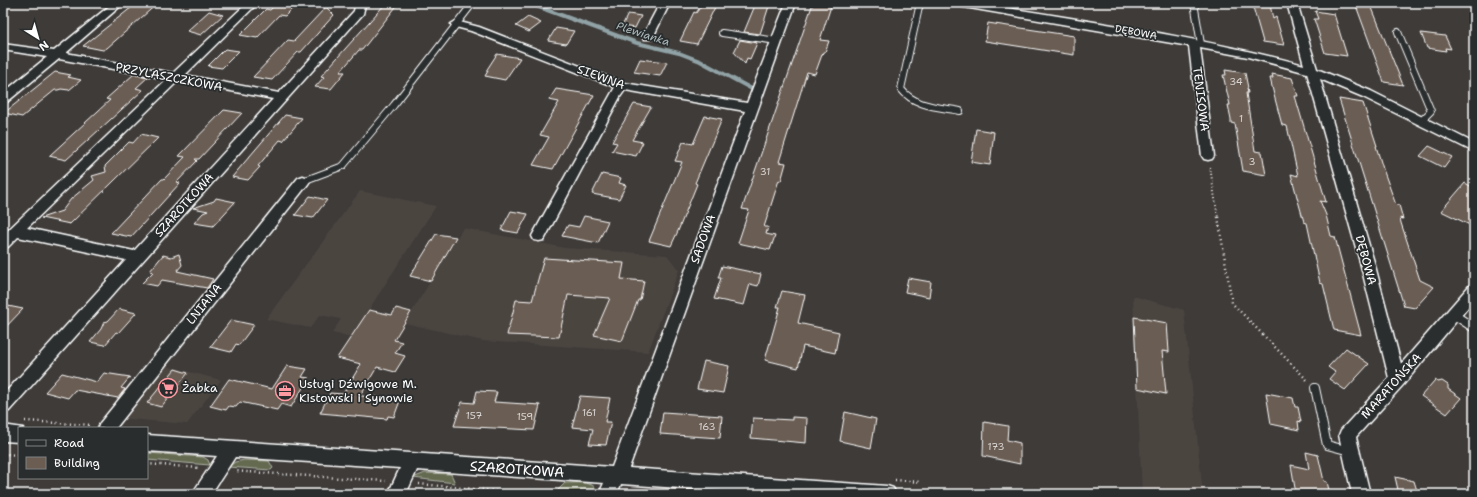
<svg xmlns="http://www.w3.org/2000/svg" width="1477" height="497" viewBox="0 0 1477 497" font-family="'Shantell Sans',sans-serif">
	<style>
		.built { fill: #4c4540 }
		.green { fill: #636a50; stroke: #b1b4a8 }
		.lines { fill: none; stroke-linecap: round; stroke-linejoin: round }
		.stream { stroke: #91a3a6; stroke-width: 4 }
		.building { fill: #6b5d52; stroke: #fff }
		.lane-far1-casing { stroke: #fff; stroke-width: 8 }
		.lane-casing { stroke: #fff; stroke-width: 10 }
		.street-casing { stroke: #fff; stroke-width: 3 }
		.path-far1 { stroke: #fff; stroke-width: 2; stroke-dasharray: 1 2.5; stroke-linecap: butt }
		.path { stroke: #fff; stroke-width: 2.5; stroke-dasharray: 1 3.5; stroke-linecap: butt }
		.lane-far1 { stroke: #2a2d2e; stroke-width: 6 }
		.lane { stroke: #2a2d2e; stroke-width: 8 }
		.street { fill: #2a2d2e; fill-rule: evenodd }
		.labels { text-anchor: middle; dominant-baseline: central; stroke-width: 3.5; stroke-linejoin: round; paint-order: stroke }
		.far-street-label { font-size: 10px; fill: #fff; stroke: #2a2d2e }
		.number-label { font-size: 10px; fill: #dad6d4 }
		.far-water-label { font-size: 11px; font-style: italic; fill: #adbabc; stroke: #2a2d2e }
		.street-label { font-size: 12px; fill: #fff; stroke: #2a2d2e }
		.poi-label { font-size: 12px; fill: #fff; stroke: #2a2d2e; text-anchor: start }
		.near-street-label { font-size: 14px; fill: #fff; stroke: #2a2d2e }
	</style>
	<rect width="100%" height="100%" fill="#3e3b39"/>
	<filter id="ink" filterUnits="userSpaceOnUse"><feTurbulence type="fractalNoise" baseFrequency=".025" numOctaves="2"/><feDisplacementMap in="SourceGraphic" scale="8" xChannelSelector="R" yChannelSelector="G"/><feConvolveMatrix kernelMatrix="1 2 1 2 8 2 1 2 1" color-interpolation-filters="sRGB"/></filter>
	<g filter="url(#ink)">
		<!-- built -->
		<g class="built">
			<polygon points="360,191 436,206 351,337 332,333 341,319 320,315 310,328 266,319"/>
			<polygon points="463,228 565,248 667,255 679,270 648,352 483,341 405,323"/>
			<polygon points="1133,296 1184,310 1203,494 1142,494"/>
			<polygon points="163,365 221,380 187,424 118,418"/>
		</g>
		<!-- green -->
		<g class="green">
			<polygon points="147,453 203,457 208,460 210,465 147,460"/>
			<polygon points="244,460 269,461 273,468 271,470 228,467 235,462"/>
			<polygon points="425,473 451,474 455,483 413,478"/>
			<path d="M565,483C576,483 597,480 598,494L557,491Z"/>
		</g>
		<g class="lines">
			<!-- stream -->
			<polyline class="stream" points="528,3 637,43 679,53 700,61 750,88"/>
		</g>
		<!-- building -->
		<g class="building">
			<polygon points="137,3 158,3 107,48 103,50 83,46"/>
			<polygon points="277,3 298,3 285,16 279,15 257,38 240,35 266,9 270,10"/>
			<polygon points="386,3 399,3 362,50 359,50 340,72 345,72 331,89 315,87 324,77 321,76"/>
			<polygon points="703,3 717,3 697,44 680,41 694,12 696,13"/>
			<polygon points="756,3 770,3 760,34 744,32"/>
			<polygon points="813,3 832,3 820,40 829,41 825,52 823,52 815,74 807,72 779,162 786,163 781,181 779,180 764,227 768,227 766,234 775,236 770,250 738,243 749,210 742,209"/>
			<polygon points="1254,3 1270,5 1273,19 1276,17 1284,45 1263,42 1253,7 1255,7"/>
			<polygon points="1355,3 1370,3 1403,85 1384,82"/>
			<polygon points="326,7 334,15 301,52 298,52 272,80 253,77 288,40 294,41"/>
			<polygon points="209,11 223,15 201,35 187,31"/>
			<polygon points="1315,11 1334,14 1347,56 1325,53 1314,19 1318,19"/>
			<polygon points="628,14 641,16 635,28 622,26"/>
			<polygon points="528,17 541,23 529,32 516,26"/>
			<polygon points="988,23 1074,36 1074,55 985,41"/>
			<polygon points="556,28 574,31 566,44 548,41"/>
			<polygon points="1421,33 1445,36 1451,49 1445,48 1446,51 1427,48"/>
			<polygon points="740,40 757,43 750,59 747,58 745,64 734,52"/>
			<polygon points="225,49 239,51 222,68 208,66"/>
			<polygon points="497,54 520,58 505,80 485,76 488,71 486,71"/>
			<polygon points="640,59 667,62 660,76 634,72"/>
			<polygon points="1225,70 1245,73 1248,88 1247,88 1248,93 1246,93 1255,151 1262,152 1266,175 1243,171 1235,124 1231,123 1231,119 1228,105 1230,105 1223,75 1226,75"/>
			<polygon points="55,72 71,75 68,77 81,80 69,90 61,89 58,90 55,90 22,117 4,113"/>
			<polygon points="134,74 148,77 136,88 143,90 66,160 49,156 110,100 106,99"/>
			<polygon points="1272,74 1292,78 1298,96 1295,96 1326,202 1320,201 1326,215 1331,236 1335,237 1361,335 1334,330 1323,284 1320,283 1307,223 1304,222 1297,197 1291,174 1298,176 1287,126 1282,125 1274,95 1270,78 1273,78"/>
			<polygon points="556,89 594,95 553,169 533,165 549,137 540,135 559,102 549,100"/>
			<polygon points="1339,99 1363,103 1377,146 1376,146 1383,169 1396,205 1399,205 1403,219 1400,218 1401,223 1420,280 1434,287 1415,308 1404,306"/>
			<polygon points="634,104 651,107 632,140 643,142 636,156 612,151 617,143 612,142"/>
			<polygon points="224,110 242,113 199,159 195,159 197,161 177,182 180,183 131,237 111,233 162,179 164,179 185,157 179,156"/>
			<polygon points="285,115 302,118 283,141 280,140 258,166 260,167 248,180 232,177"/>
			<polygon points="705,116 722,119 695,183 697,184 678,231 671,246 649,241 682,162 675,161 683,142 693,144"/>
			<polygon points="976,129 994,132 990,165 971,162"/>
			<polygon points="141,134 158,138 70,224 41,218 62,211 71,199 94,180 92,176 106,172 105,166 129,142 133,143"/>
			<polygon points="1429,146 1452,157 1444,168 1420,156"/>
			<polygon points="602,174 621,178 619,183 626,185 619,199 592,194"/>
			<polygon points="1465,183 1474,188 1474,227 1441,211"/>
			<polygon points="310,196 327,200 313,218 295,215"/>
			<polygon points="216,198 235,202 213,226 194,223 203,213 208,211 193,208 214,201"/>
			<polygon points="511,211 528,214 518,233 501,230"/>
			<polygon points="584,216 608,221 598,243 562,236 568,225 579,227"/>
			<polygon points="436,234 456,237 431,281 410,276"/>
			<polygon points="179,254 182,265 177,271 213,279 207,288 162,280 157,286 142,283 153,272 150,271 163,255 171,257"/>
			<polygon points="544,258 624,263 621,279 644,281 640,300 638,300 622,341 594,335 610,298 568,295 559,337 507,335 516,300 532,301"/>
			<polygon points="722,266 761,274 758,286 750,284 744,305 714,299 721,278 718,278"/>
			<polygon points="908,278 931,282 929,297 905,292"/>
			<polygon points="782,291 805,295 798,323 839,332 835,353 803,346 798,368 765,360 780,307 777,307"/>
			<polygon points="8,306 23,309 3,330 3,312"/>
			<polygon points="396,308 411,312 394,340 402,342 395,353 405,356 395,372 377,367 360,396 401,398 394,417 388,416 387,419 320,413 330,393 343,394 361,364 337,358 369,310 392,315"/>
			<polygon points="119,309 136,313 118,333 116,332 105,345 90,342 101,329 104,322 108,321"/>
			<polygon points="1134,317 1167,323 1169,352 1162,351 1166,394 1137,388"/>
			<polygon points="231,320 254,325 239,345 236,344 231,352 210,347"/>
			<polygon points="1346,348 1369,364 1345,390 1329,379 1335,372 1328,367"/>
			<polygon points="704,361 729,366 723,393 697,389"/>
			<polygon points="287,366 307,369 302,377 309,378 291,407 281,404 277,410 240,402 236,407 229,406 226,410 210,406 229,379 272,389"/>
			<polygon points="175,369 188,373 161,407 147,403"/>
			<polygon points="62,373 97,382 104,373 130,377 121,388 125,389 118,398 75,390 68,398 45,392"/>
			<polygon points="1435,380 1438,382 1442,381 1448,385 1448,389 1461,398 1447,414 1421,396"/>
			<polygon points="477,391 497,392 494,402 540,405 534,430 454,426 462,402 474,403"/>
			<polygon points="1266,393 1293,398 1295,407 1298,407 1301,422 1298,421 1299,430 1271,424"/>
			<polygon points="580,396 610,398 605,422 611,422 606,445 589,444 593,429 572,427"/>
			<polygon points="663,412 722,416 720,438 660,434"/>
			<polygon points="845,412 876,419 871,448 840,441"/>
			<polygon points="792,417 807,418 806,443 751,438 753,418 792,420"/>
			<polygon points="984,422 1008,426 1007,440 1020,443 1020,464 983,456"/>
			<polygon points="1306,452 1318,455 1324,481 1327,482 1330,494 1296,494 1291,465 1309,469"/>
			<polygon points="1395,477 1414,481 1418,494 1399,494"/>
		</g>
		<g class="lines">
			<!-- lane-far1 casing -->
			<g class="lane-far1-casing">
				<g id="lane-far1">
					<path d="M920,3L901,89C915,107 939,107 960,111"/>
					<polyline points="1194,3 1201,44"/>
					<polyline points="1398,32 1431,111 1421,121"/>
					<polyline points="722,33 777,41"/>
					<polyline points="303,181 343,166 394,105 473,3"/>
				</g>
			</g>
			<!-- lane casing -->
			<g class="lane-casing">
				<g id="lane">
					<polyline points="1453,314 1474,328"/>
					<polyline points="1315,388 1327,445 1350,451"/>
				</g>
			</g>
			<!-- street casing -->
			<g class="street-casing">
				<g id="street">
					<path d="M113,3H124L66,53L173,73L247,3H258L185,75L279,93L354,11L355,6L353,3H364L365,5L363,14L9,411L3,413V395L126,260L18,237L8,247L3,248V235L167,79L59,59L7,102L3,103V93L47,57L3,50V44L54,51ZM178,81L273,99L134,251L27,228Z"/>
					<polygon points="660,3 670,3 652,39 644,39 642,37"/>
					<polygon points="786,3 796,3 629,468 887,486 893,488 896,494 767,494 621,484 617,494 599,494 604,483 417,470 406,494 388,494 400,468 235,457 211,494 192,494 217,456 147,451 147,435 612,467 745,111 625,90 620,97 544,240 539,241 534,240 532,236 615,87 471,31 452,26 451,24 456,21 479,27 624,83 747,103"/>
					<path d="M953,3H977C1086,21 1197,36 1304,65L1287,3H1297L1317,69L1371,91L1474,143V152L1363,97L1320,79L1374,262L1401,364L1469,286L1474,284V300L1403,385L1356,437L1370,494H1352L1339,435L1341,430L1389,378L1360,262L1307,73L1248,57L1200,48L1214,156L1212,159L1208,160L1204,159L1202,156L1189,46L958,6Z"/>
					<polygon points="303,176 308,178 310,181 308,184 116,428 98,428 100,423 298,178"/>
					<polygon points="3,425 23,428 19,428 19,442 3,441"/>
				</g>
			</g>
			<!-- path-far1 -->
			<polyline class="path-far1" points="1210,167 1218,218"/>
			<!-- path -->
			<g class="path">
				<polyline points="1218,217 1232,303 1308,381"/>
				<polyline points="25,421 91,425"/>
				<polyline points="3,454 19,455"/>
				<polyline points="147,464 200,468"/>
				<polyline points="233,471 386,481"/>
				<polyline points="895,480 921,482"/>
				<polyline points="419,484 529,494"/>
			</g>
			<!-- lane-far1 -->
			<use href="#lane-far1" class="lane-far1"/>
			<!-- lane -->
			<use href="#lane" class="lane"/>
			<!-- street -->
			<use href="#street" class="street"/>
		</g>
	</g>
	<!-- icons -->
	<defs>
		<g id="supermarket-ring" transform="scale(1)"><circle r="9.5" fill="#2a2d2e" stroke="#ff9aa2" stroke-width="1.5"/><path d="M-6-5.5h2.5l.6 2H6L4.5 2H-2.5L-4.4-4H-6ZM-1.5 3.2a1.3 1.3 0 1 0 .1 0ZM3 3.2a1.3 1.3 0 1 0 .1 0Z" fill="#ff9aa2"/></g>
		<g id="office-ring" transform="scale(1)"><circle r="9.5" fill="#2a2d2e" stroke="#ff9aa2" stroke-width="1.5"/><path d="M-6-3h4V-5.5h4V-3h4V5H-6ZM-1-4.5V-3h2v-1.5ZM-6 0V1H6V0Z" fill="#ff9aa2"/></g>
	</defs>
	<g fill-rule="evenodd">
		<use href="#supermarket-ring" x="168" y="388"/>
		<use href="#office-ring" x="285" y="391"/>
	</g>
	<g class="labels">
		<!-- far-street labels -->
		<g class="far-street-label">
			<text transform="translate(1136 32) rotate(10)">DĘBOWA</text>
		</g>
		<!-- number labels -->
		<g class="number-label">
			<text x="1236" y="81">34</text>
			<text x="1241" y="118">1</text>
			<text x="1252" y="161">3</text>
			<text x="765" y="171">31</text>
			<text x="589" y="412">161</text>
			<text x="474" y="415">157</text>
			<text x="525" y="416">159</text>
			<text x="707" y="426">163</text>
			<text x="996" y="446">173</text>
		</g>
		<!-- far-water labels -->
		<g class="far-water-label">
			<text transform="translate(643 34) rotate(18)">Plewianka</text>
		</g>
		<!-- street labels -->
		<g class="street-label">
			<text transform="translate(169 77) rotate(11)">PRZYLASZCZKOWA</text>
			<text transform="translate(601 77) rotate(20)">SIEWNA</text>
			<text transform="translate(1201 99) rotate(83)">TENISOWA</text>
			<text transform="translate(184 205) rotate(-48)">SZAROTKOWA</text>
			<text transform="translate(703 239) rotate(-70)">SADOWA</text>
			<text transform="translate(1366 260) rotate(75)">DĘBOWA</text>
			<text transform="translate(204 304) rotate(-51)">LNIANA</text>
			<text transform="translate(1391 386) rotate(-48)">MARATOŃSKA</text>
		</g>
		<!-- poi labels -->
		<g class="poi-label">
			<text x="299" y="384">Usługi Dźwigowe M.<tspan x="299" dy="14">Kistowski i Synowie</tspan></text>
			<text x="182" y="388">Żabka</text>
		</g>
		<!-- near-street labels -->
		<g class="near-street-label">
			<text transform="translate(517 469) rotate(4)">SZAROTKOWA</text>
		</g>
	</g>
	<!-- margin -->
	<rect width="1477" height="497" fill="none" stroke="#2a2d2e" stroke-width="16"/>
	<rect x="8" y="8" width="1461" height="481" fill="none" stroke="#fff" stroke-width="1.5" filter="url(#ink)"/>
	<!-- legend -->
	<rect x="18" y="427" width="130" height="52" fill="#2a2d2e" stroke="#7f8182"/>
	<rect x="26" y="440" width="20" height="6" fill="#2a2d2e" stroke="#7f8182"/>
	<text x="54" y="447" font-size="12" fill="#ffffff">Road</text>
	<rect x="26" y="457" width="20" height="12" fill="#6b5d52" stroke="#7f8182"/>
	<text x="54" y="467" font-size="12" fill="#ffffff">Building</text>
	<!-- north arrow -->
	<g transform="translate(38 38) rotate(143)" stroke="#2a2d2e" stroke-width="3" paint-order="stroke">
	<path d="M0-3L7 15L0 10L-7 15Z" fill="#ffffff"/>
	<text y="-6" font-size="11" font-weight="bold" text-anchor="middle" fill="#ffffff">N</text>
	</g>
</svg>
